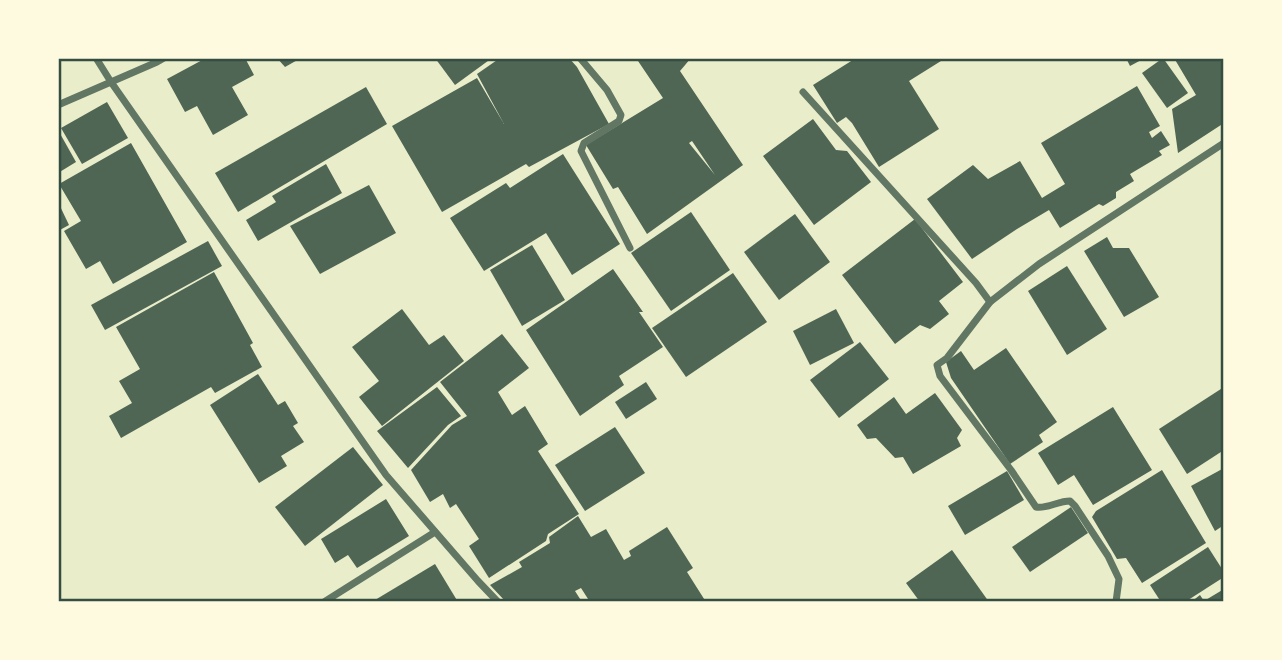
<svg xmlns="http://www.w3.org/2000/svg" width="1282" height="660" viewBox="0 0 1282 660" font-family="'Noto Sans',sans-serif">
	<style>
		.building { fill: #4f6655; fill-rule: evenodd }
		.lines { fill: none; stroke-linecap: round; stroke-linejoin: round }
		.minor { stroke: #617663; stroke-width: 7 }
		.neatline { fill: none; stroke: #344e41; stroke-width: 2.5 }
	</style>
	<rect width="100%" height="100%" fill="#e9edc9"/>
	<!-- building -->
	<g class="building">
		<polygon points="206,58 245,58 254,75 232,87 248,115 213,135 197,106 185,112 167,79"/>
		<polygon points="277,58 301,58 285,67"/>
		<polygon points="435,58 492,58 455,85"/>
		<polygon points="500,58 569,58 577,67 609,124 529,167 526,164 442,212 392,126 477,78 504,124 477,74"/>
		<path d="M636,58H691L680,71L743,165L647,234L618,187L613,189L586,145L663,98ZM692,141L715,175L689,143Z"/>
		<polygon points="856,58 939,58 941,61 909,81 939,129 879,167 852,123 846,117 837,123 813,85"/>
		<polygon points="1126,58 1145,58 1130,66"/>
		<polygon points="1163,58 1188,93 1167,108 1142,73"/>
		<polygon points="1174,58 1224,58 1224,123 1178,153 1172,109 1196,95"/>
		<polygon points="1137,86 1160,126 1149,132 1152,138 1161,131 1170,145 1159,151 1162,155 1130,174 1134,181 1116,192 1116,198 1103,206 1099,204 1060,228 1049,210 1017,229 972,259 927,199 973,165 988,179 1020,161 1042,198 1065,184 1041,143"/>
		<polygon points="366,87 387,124 238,212 215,173"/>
		<polygon points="107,102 128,138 82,164 61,128"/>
		<polygon points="813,119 836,150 847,151 871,182 814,225 763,156"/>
		<polygon points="58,130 76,162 58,173"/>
		<polygon points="131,143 187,242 113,284 100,261 86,269 64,231 81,221 59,184"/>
		<polygon points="563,154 620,244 572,275 546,233 484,271 450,218 506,183 510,188"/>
		<polygon points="326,164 342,193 258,241 246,220 276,202 272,196"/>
		<polygon points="369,185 396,233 320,274 290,226"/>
		<polygon points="58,202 69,225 58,231"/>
		<polygon points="691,212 730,270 671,311 631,253"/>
		<polygon points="795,214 830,262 779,300 744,252"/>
		<polygon points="915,219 963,282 939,301 949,314 930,329 920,325 895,344 842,275"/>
		<polygon points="1107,237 1113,248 1129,248 1159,297 1124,317 1084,251"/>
		<polygon points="208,241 222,266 105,330 91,305"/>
		<polygon points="532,245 565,300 522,326 490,270"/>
		<polygon points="1067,266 1107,329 1067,355 1028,291"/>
		<polygon points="613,269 643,312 639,312 663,347 619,376 624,385 580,416 526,330"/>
		<polygon points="214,272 253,343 250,345 262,367 215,393 211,387 121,438 109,416 132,403 119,381 140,369 116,327"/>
		<polygon points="733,273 767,322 686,377 652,328"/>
		<polygon points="402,309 429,345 444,335 464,361 382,426 359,397 379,381 352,347"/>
		<polygon points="836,309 854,343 810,365 793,331"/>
		<polygon points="502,334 529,368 498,392 512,415 525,406 548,444 538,451 579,514 548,534 546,541 489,578 469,546 479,539 456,504 450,508 443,494 430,502 411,470 452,425 467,416 440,382"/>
		<polygon points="860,342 889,379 839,418 810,380"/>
		<polygon points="1006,348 1057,422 1039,435 1043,442 1010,464 951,378 946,362 961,351 974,370"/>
		<polygon points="258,374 278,405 285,401 298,423 293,426 304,442 281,456 287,466 259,483 210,405"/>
		<polygon points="646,382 657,399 626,419 615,402"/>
		<polygon points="437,387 461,416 448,425 408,468 377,431"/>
		<polygon points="1224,387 1224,450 1187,474 1159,429"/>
		<polygon points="935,393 962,430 957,438 961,446 913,474 903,457 895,458 876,438 867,439 857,425 894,397 906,414"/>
		<polygon points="1113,407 1152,470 1093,505 1074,475 1058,485 1038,453"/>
		<polygon points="615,427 645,473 585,511 555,465"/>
		<polygon points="353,447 383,485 305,546 275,507"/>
		<polygon points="1224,468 1224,525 1215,531 1191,486"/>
		<polygon points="1162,470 1206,543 1142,583 1126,558 1117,559 1092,517 1096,511"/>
		<polygon points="1007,471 1024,500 965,535 948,506"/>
		<polygon points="386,499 409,536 357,568 348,555 335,563 321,539"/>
		<polygon points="1071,507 1088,533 1030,572 1012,547"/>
		<polygon points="578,516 591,537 606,529 624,560 631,556 629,551 667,527 693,568 687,572 706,602 590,602 581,588 575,591 582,602 506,602 490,585 522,567 519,562 550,543 549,537"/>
		<polygon points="1208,547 1224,572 1224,577 1185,602 1161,602 1150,585"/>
		<polygon points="952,550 989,602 920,602 906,583"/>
		<polygon points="435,564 458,602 377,602 375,600"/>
		<polygon points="1224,589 1224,602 1191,602 1200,595 1204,601"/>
	</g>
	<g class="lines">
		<!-- minor -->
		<g class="minor">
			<polyline points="96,58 111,82 386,475 478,581 498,602"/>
			<polyline points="580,58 607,90 621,115 619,121 584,143 581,151 630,248"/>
			<polyline points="803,92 976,283 990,302"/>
			<polyline points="58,105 157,62 164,58"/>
			<polyline points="324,602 435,532"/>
			<path d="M1116,602L1119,579L1108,556L1075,506L1070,501C1058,501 1047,509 1036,507L1011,470L940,376L937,365L947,358L990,302L1039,264L1224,143"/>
		</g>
	</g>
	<!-- border -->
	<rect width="1282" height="660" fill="none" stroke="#fefae0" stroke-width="119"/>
	<rect x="60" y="60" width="1162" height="540" class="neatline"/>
</svg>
